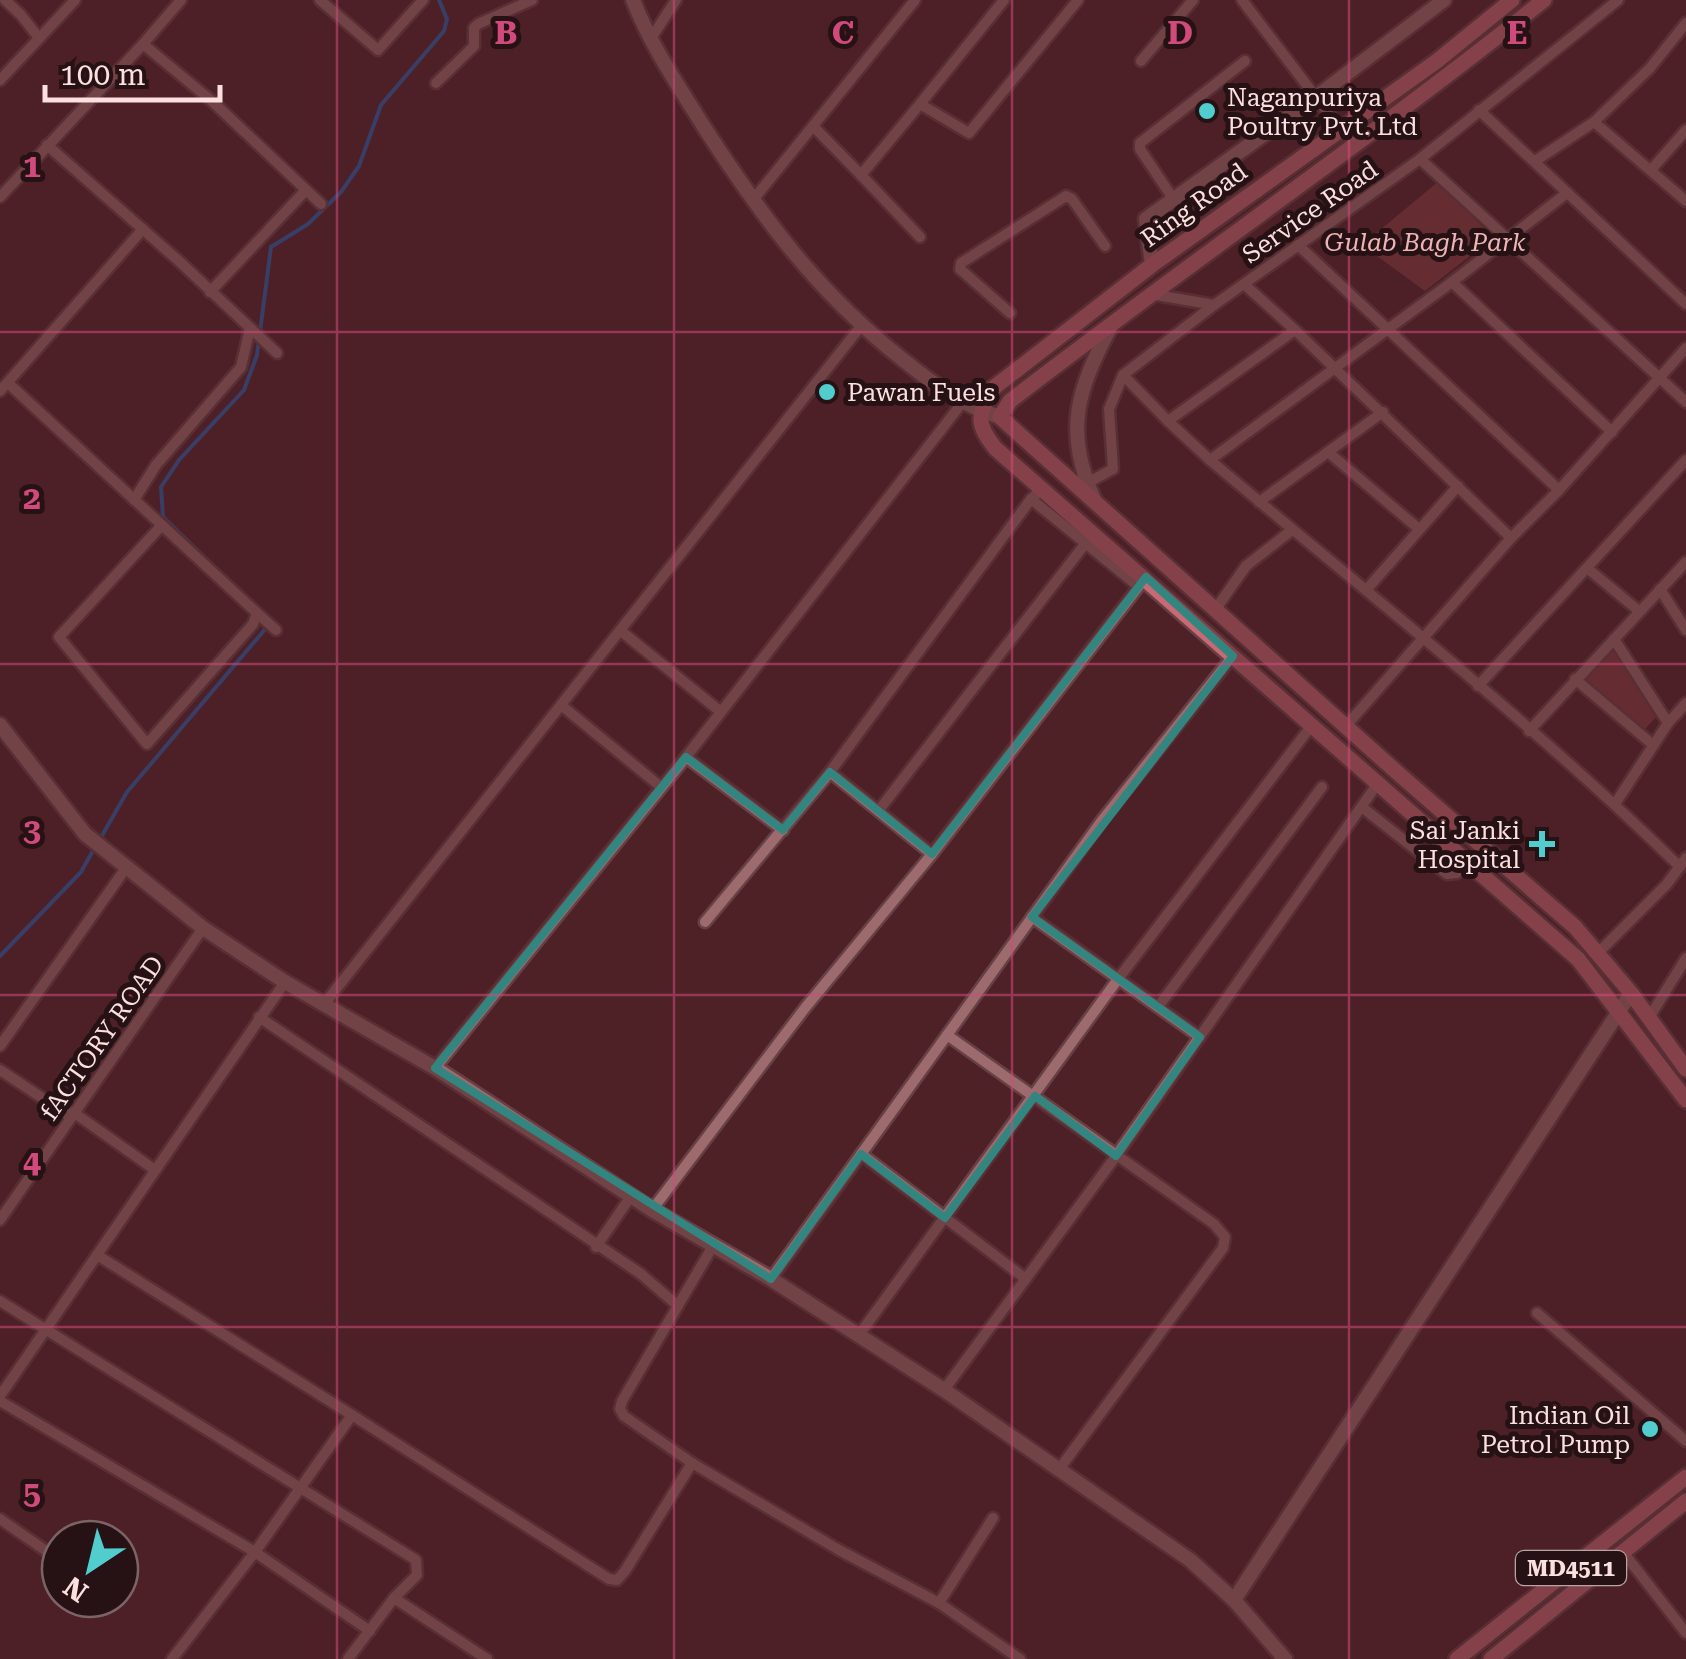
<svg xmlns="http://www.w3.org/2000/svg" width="1686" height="1659" viewBox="0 0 1686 1659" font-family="'Roboto Serif',serif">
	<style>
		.green { fill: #843a42 }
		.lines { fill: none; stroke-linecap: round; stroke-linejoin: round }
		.stream { stroke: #1f62b1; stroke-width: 4 }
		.street-casing { stroke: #664045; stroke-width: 15 }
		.secondary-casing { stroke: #664045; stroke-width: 19 }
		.primary-casing { stroke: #664045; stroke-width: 20 }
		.street { stroke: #9d6a6d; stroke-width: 10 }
		.secondary { stroke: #9d6a6d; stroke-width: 14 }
		.primary { stroke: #c96973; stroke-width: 15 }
		.marked { fill: none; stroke: #33867f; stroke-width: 8; stroke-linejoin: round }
		.grid { fill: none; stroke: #d14a7c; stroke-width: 2.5; stroke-opacity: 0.55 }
		.poi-dot { fill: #52cdcd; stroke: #261214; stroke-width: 4 }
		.labels { text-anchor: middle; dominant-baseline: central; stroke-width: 10; stroke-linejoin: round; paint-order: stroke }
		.shield { fill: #261214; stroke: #bca2a3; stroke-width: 2.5 }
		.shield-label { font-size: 22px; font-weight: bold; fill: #fddfe0 }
		.poi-label { font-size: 25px; fill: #fddfe0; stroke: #261214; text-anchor: start }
		.street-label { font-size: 25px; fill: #fddfe0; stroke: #261214 }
		.park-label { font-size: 25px; font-style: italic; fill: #efb4b7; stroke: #261214 }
		.grid-label { font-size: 32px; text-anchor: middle; font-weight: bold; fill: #d14a7c; stroke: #261214; stroke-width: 10; stroke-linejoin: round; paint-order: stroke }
	</style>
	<rect width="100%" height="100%" fill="#4d2126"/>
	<!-- green -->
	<g class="green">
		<polygon points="1439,181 1493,238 1425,291 1362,245"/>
		<polygon points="1613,645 1659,714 1643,731 1582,675"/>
	</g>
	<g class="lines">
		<!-- stream -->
		<g class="stream">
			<polyline points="223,575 163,517 161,487 179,460 244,390 257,355 271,247 308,224 341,192 359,166 381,105 444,31 447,19 439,0"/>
			<polyline points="100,839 127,792 267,627"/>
			<polyline points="0,956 81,872 95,847"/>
		</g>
		<!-- street casing -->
		<g class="street-casing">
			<g id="street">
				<polyline points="5,0 21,15 39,38"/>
				<polyline points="181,0 143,44 213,102 321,204"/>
				<polyline points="320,0 378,50 423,0"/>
				<polyline points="1242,0 1341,130"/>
				<polyline points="1686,23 1650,68 1594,122 1686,201"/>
				<polyline points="650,40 676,0"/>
				<polyline points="1141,61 1193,0"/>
				<polyline points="0,80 75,0"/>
				<polyline points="436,83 474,46 474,28 478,24 532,0"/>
				<polyline points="920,104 1004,0"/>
				<polyline points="1479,110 1686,304"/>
				<polyline points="813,126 861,175 920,104 969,133 1078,0"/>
				<polyline points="47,145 180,262 277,353"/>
				<polyline points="1420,159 1686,402"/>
				<polyline points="1535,161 1594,122"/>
				<polyline points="1651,170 1686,130"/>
				<polyline points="861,175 920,237"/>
				<path d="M1567,193L1452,282L1210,460C1368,594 1532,722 1680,867"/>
				<polyline points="0,197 143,44"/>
				<polyline points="753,200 915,0"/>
				<polyline points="1174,200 1140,149 1140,143 1245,61"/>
				<polyline points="1298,245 1559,490"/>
				<polyline points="1452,282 1612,432"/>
				<polyline points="1244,284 1295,330"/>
				<polyline points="210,292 306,190"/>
				<polyline points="1151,294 1214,305"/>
				<polyline points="1010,313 960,269 961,263 1066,196 1072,199 1105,246"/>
				<polyline points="1123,375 1168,421 1295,330 1511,538"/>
				<polyline points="8,383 257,613 253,624 147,744 59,637 162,525"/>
				<polyline points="0,391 143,229"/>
				<polyline points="1168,421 1210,460"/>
				<polyline points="1328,452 1419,529"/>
				<polyline points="1087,483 1113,469 1109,409 1123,375 1214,305 1420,159 1618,0"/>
				<polyline points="1031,499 1138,586"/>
				<polyline points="134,500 156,465 241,367 250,328"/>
				<polyline points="1259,502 1383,412"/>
				<polyline points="1587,568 1639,611"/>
				<polyline points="1367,589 1458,486"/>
				<polyline points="1660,589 1686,630"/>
				<polyline points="1215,610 1246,566 1292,530"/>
				<polyline points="257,613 276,630"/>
				<polyline points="621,631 721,712"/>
				<polyline points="1614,639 1668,723 1615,804"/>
				<polyline points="1575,679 1652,744"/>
				<polyline points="1478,686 1686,460"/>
				<polyline points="561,705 661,787"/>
				<polyline points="1668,723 1686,703"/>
				<polyline points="1345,727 1511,538 1559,490 1686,348"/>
				<polyline points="1529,731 1686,562"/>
				<polyline points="686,757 783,830"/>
				<polyline points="1363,808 1447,874 1457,873 1468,860"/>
				<polyline points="879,810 1085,544"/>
				<polyline points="932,854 830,772 1031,499 1042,489"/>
				<polyline points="1032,917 1200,1037"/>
				<polyline points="705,922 830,772"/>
				<polyline points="1599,952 1667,884 1686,858"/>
				<polyline points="325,1003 861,326"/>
				<polyline points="1158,1007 1322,787"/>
				<polyline points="259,1017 641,1274 678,1306"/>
				<polyline points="1649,1018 1686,958"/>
				<polyline points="947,1035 1214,1224 1225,1237 1223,1248 1060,1468"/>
				<polyline points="0,1046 126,868"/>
				<polyline points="435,1068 686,757 962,403"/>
				<polyline points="0,1070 71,1117"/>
				<polyline points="73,1112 155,1170"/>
				<polyline points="861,1154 1026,1279"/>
				<polyline points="652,1210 805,1008 932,854 1146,577"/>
				<polyline points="0,1220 203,928"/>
				<polyline points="713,1246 622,1401 620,1409 624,1416 692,1463 839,1550 939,1603 1020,1659"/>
				<polyline points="596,1247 631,1196"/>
				<polyline points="97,1255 285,982"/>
				<polyline points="771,1279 1103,819 1233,656"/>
				<polyline points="0,1301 416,1560 417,1575 394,1598 348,1659"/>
				<polyline points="1537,1313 1686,1441"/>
				<polyline points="859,1335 1118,979 1312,725"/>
				<polyline points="944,1390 1116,1156 1378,783"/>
				<polyline points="0,1396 97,1255 352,1415 255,1552 172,1659"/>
				<polyline points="0,1401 255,1552 370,1631"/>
				<polyline points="352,1415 609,1579 617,1580 625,1571 692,1463"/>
				<polyline points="0,1519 52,1555"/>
				<polyline points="1623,1552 1686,1633"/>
				<polyline points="394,1598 487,1659"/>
				<polyline points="939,1603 993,1518"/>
			</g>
		</g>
		<!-- secondary casing -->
		<g class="secondary-casing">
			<g id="secondary">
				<path d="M633,0C651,46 678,85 704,127C763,218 816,291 902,359C933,384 963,406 1000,417"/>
				<polyline points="1152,265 1146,219 1316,97 1444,0"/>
				<path d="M1094,499C1063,430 1078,389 1111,326"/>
				<polyline points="0,725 85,834 203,928 285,982 435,1068 652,1210 771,1279 944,1390 1190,1560 1234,1600 1285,1659"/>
				<polyline points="1234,1600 1631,993"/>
			</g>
		</g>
		<!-- primary casing -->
		<g class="primary-casing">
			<g id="primary">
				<path d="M1512,0L1437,61L1152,265L992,389C977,416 976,424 996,449L1578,959L1686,1100"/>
				<path d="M1544,0C1370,139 1186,265 1010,401L1000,417L1400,775L1575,927L1631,993L1686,1069"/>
				<polyline points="1457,1659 1686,1477"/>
				<polyline points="1491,1659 1686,1501"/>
			</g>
		</g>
		<!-- street -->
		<use href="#street" class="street"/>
		<!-- secondary -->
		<use href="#secondary" class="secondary"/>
		<!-- primary -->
		<use href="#primary" class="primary"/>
	</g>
	<!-- marked area -->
	<path d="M0 0H1686V1659H0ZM1146,577L1233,656L1032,917L1200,1037L1116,1156L1035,1096L945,1218L861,1154L771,1279L435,1068L686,757L783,830L830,772L932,854Z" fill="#4d2126" fill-opacity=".55" fill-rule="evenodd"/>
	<path class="marked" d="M1146,577L1233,656L1032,917L1200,1037L1116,1156L1035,1096L945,1218L861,1154L771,1279L435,1068L686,757L783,830L830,772L932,854Z"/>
	<!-- grid -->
	<path class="grid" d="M337,0V1659M674,0V1659M1012,0V1659M1349,0V1659M0,332H1686M0,664H1686M0,995H1686M0,1327H1686"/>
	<!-- markers -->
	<g class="poi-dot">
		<circle cx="1207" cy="111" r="10"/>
		<circle cx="827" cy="392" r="10"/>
		<path d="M1537 829h10v10h10v10h-10v10h-10v-10h-10v-10h10z"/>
		<circle cx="1650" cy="1429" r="10"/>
	</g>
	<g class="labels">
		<!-- shield labels -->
		<rect class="shield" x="1516" y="1551" width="110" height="34" rx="8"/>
		<g class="shield-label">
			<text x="1571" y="1568">MD4511</text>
		</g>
		<!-- poi labels -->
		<g class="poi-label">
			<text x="1227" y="97">Naganpuriya<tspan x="1227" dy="29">Poultry Pvt. Ltd</tspan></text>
			<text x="847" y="392">Pawan Fuels</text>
			<text x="1520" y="830" text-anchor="end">Sai Janki<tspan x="1520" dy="29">Hospital</tspan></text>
			<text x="1630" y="1415" text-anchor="end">Indian Oil<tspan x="1630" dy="29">Petrol Pump</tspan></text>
		</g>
		<!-- street labels -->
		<g class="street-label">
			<text transform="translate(1194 205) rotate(-36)">Ring Road</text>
			<text transform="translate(1310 212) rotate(-35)">Service Road</text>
			<text transform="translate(102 1038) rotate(-55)">fACTORY ROAD</text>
		</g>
		<!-- park labels -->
		<g class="park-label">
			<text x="1425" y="242">Gulab Bagh Park</text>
		</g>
	</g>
	<g class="grid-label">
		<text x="506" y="44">B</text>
		<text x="843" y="44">C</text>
		<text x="1180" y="44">D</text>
		<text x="1517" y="44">E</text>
		<text x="32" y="177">1</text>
		<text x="32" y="509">2</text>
		<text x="32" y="841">3</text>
		<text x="32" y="1173">4</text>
		<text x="32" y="1504">5</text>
	</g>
	<!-- north arrow -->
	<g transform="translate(90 1569) rotate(215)"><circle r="48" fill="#261214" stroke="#7c6466" stroke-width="2.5"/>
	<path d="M0-8L18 38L0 25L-18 38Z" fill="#52cdcd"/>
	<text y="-15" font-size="28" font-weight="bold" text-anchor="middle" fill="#fddfe0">N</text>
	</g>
	<!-- scale -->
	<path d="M45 85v15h175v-15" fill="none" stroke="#fddfe0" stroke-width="5"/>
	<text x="60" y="85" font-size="30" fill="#fddfe0" stroke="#261214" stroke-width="8" paint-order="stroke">100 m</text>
</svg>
